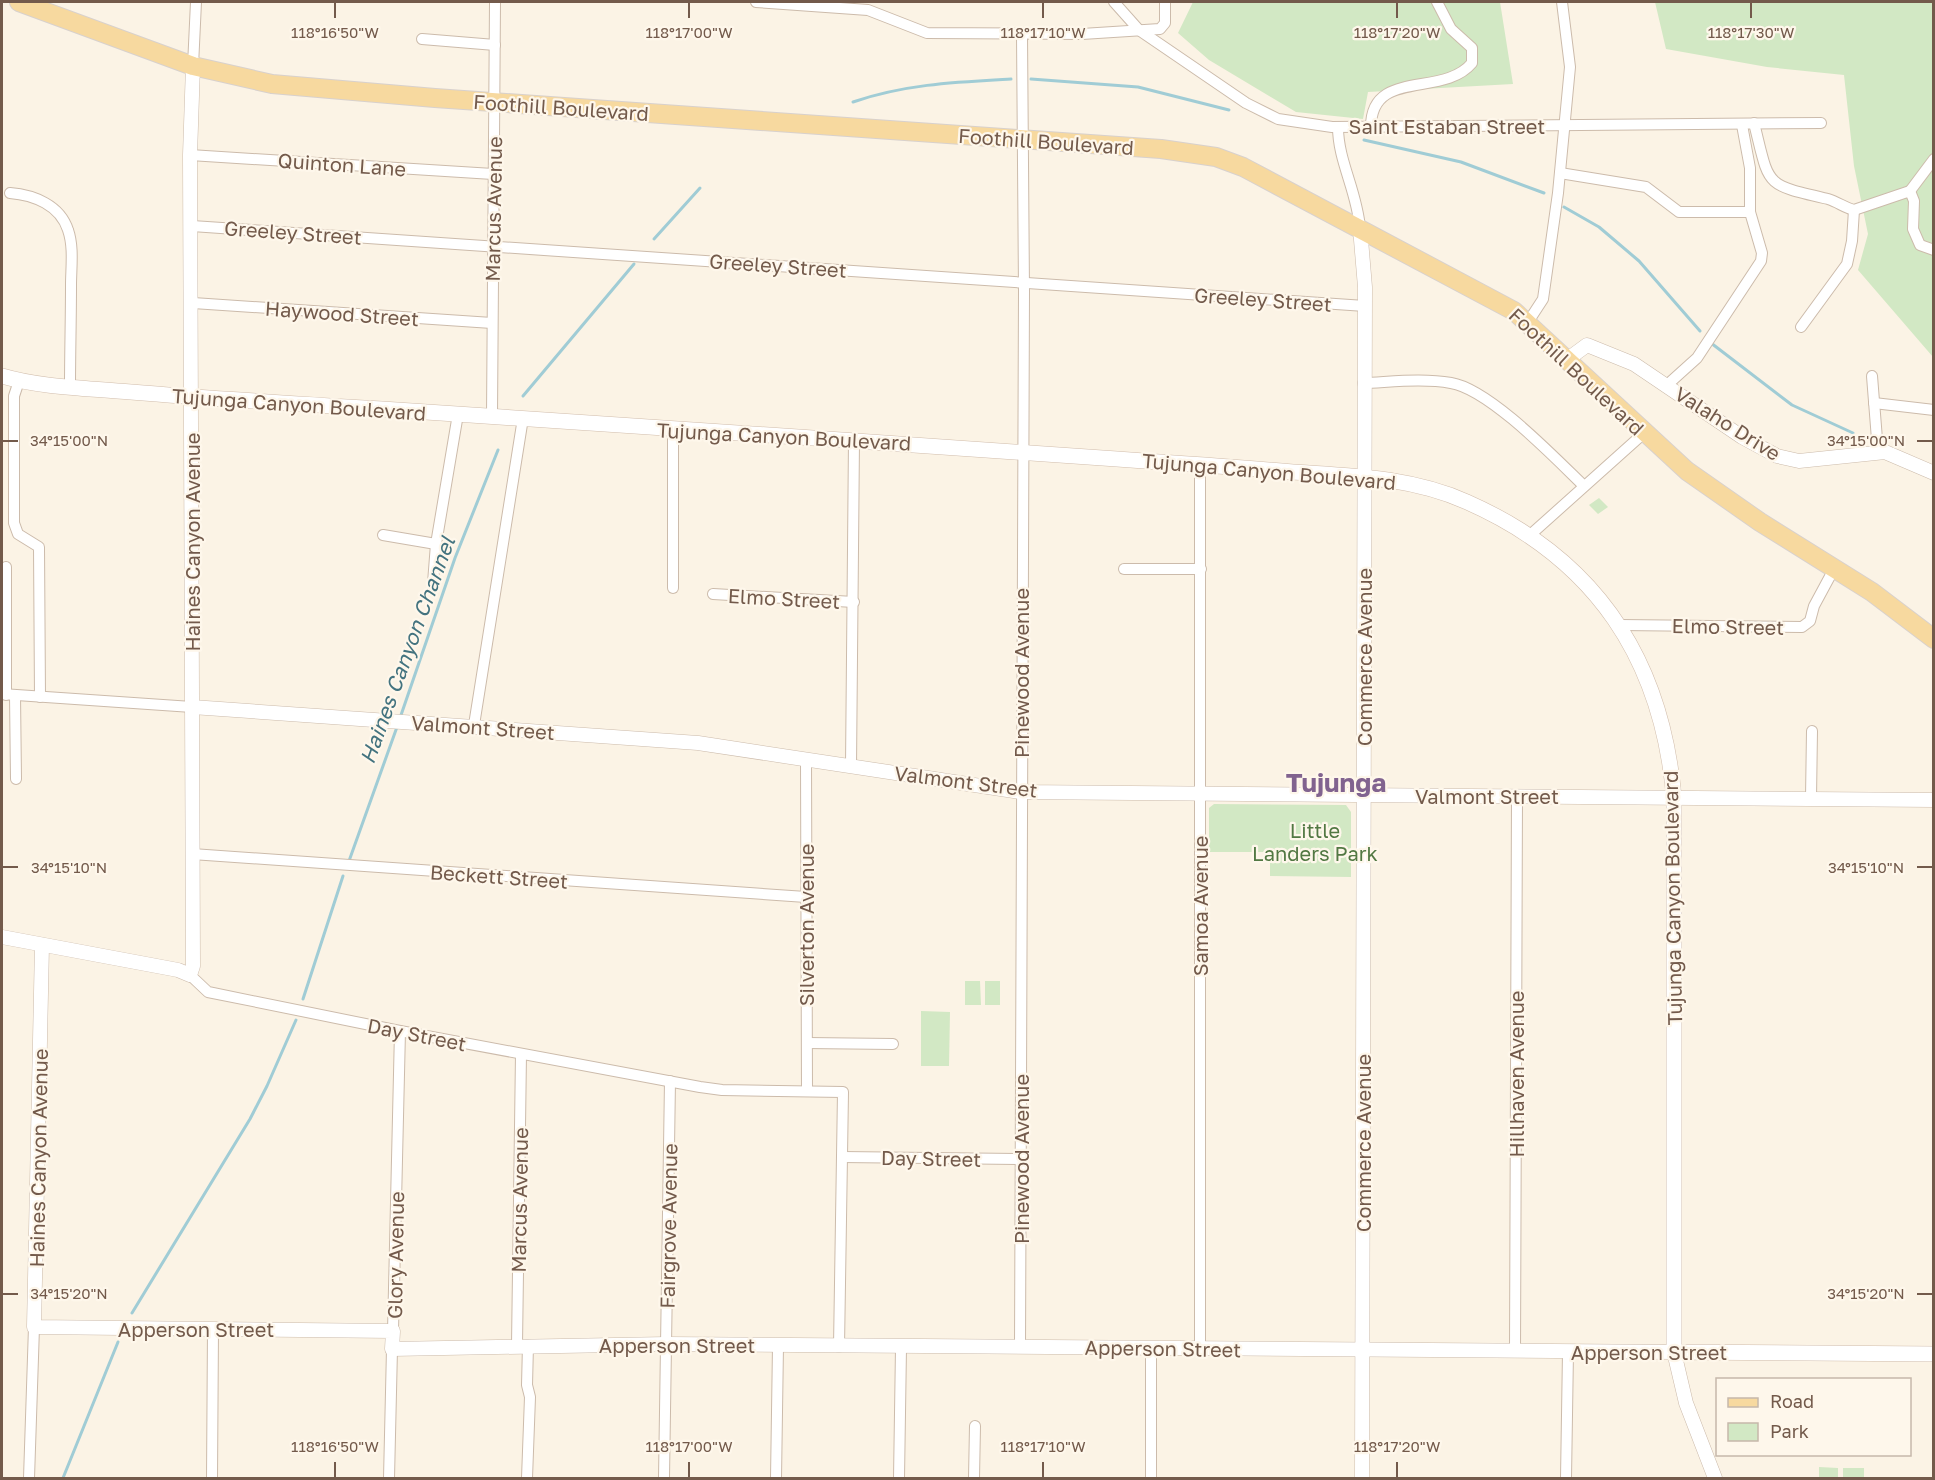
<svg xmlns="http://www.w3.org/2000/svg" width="1935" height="1480" viewBox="0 0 1935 1480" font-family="'Golos Text',sans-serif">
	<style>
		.green { fill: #d2e8c4 }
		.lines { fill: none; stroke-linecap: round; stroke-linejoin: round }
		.stream { stroke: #a0ccd5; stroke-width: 3 }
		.minor-casing { stroke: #ccbbab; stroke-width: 12 }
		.tertiary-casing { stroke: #ccbbab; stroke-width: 15 }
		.secondary-casing { stroke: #d1bdac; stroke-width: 16 }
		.primary-casing { stroke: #d8d1cd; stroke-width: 20 }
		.minor { stroke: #fff; stroke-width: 10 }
		.tertiary { stroke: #fff; stroke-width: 14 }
		.secondary { stroke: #fff; stroke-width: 15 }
		.primary { stroke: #f7d99f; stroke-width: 18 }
		.ticks { fill: none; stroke: #735a4b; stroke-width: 2 }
		.labels { text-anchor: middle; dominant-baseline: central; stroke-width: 4.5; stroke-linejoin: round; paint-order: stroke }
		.street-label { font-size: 20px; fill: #735a4b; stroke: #fef7eb }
		.park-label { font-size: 20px; fill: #527843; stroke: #fef7eb }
		.water-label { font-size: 21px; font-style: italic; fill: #43737f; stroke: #fef7eb }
		.district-label { font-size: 26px; font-weight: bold; fill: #81638f; stroke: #fef7eb }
		.ticks-label { font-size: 15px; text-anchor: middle; fill: #735a4b; stroke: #fef7eb; stroke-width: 4.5; stroke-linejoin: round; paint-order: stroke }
	</style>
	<rect width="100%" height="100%" fill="#fbf3e5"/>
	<!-- green -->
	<g class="green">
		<polygon points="1193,2 1500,2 1513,84 1368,92 1363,119 1296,112 1209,60 1178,33"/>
		<polygon points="1655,2 1933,2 1933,357 1858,270 1868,234 1854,166 1844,75 1767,67 1666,49"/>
		<polygon points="1599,498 1608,507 1598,514 1589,505"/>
		<polygon points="1214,804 1346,805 1351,812 1351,877 1270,876 1270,852 1209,852 1209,808"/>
		<polygon points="965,981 980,981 981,1005 965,1005"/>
		<rect x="985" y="981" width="15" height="24"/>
		<polygon points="921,1011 950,1012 949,1066 921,1066"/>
		<polygon points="1819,1467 1838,1468 1838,1478 1819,1478"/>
		<rect x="1843" y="1468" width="21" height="10"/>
	</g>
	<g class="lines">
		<!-- stream -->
		<g class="stream">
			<polyline points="1031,79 1138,87 1229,110"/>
			<path d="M853,102C905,84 957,82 1011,79"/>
			<polyline points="1364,140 1461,162 1544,193"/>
			<polyline points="1564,207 1599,227 1639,261 1700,331"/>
			<polyline points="654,239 700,188"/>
			<polyline points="1711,343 1792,405 1853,433"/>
			<polyline points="523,396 634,264"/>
			<polyline points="400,718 455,558 498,450"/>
			<polyline points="349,861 397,727"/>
			<polyline points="303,999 343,876"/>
			<polyline points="132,1313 250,1119 267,1086 296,1020"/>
			<polyline points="63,1478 118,1342"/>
		</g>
		<!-- minor casing -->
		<g class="minor-casing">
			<g id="minor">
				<polyline points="756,2 868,10 927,33 1082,34 1160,29 1165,23 1165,2"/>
				<polyline points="1114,2 1139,30 1246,103 1278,119 1332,127 1821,123"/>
				<polyline points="422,39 495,45"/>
				<polyline points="193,66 196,2"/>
				<path d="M1754,123C1770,187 1763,184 1828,199C1838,202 1845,208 1854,210L1910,191L1914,201L1913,229L1920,245L1934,250"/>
				<path d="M1338,127C1338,161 1357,191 1360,228"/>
				<path d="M1371,127C1371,68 1443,98 1472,63V48L1451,29L1437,2"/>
				<polyline points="190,155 493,174"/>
				<polyline points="1560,173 1646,187 1679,212 1750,212"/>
				<polyline points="1910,191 1934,159"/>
				<path d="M10,193C34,195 60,205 68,230C74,247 71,268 71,285C71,319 70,353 70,387"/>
				<polyline points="192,226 1365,306"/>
				<polyline points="193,303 492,323"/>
				<polyline points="1528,322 1543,299 1558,193 1570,67 1562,2"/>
				<polyline points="1801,327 1847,264 1852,241 1854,210"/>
				<polyline points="1872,376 1878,452"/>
				<polyline points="19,381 14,396 14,523 18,534 39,547 40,697"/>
				<path d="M1363,383C1391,382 1423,378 1451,383C1489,389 1555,458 1584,486"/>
				<polyline points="1667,385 1697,358 1761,261 1762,253 1750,212 1750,168 1742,125"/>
				<polyline points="1874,403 1934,410"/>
				<polyline points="492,416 495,2"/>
				<polyline points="383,535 436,544"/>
				<polyline points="1529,536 1644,433"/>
				<polyline points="6,567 6,695"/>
				<polyline points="1124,569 1201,569"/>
				<polyline points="433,583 436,544 458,414"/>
				<polyline points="673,588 673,429"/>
				<polyline points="713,594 854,602"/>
				<polyline points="1620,625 1802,627 1810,621 1814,606 1835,567"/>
				<polyline points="2,694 192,707"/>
				<polyline points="15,695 16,779"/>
				<polyline points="474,725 523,418"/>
				<polyline points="806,759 807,1091"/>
				<polyline points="851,766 854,440"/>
				<polyline points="1811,798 1812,731"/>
				<polyline points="192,854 806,897"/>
				<polyline points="190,975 208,992 400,1031 700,1087 722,1090 843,1092 839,1347"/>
				<polyline points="807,1043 893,1044"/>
				<polyline points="842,1157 1021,1159"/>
				<polyline points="393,1331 400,1031"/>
				<polyline points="517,1345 521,1054"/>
				<polyline points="1020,1347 1024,291 1022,35"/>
				<polyline points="1200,1348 1200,465"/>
				<polyline points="1515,1352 1517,796"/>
				<polyline points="29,1478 34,1327"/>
				<polyline points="212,1478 213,1329"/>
				<polyline points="389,1478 392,1349"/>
				<polyline points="527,1478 530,1397 527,1385 528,1345"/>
				<polyline points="664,1478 670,1081"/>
				<polyline points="776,1478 778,1346"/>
				<polyline points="899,1478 901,1348"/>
				<polyline points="974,1478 975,1426"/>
				<polyline points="1151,1478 1151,1348"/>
				<polyline points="1566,1478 1568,1352"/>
			</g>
		</g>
		<!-- tertiary casing -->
		<g class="tertiary-casing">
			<g id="tertiary">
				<polyline points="1360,228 1365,287 1362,1478"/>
				<polyline points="1568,359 1587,345 1634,364 1742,437 1777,456 1799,461 1885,452 1934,473"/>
				<polyline points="192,707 698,743 1020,792 1934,800"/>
				<polyline points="2,937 178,970 190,975 193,966 190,155 193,66"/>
				<polyline points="42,945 34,1327 393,1331 392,1349 667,1344 1674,1352 1686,1403 1715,1478"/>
			</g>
		</g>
		<!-- secondary casing -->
		<g class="secondary-casing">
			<path id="secondary" d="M2,376C43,388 88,388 131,392C214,399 298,404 382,409C627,424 872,443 1117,459C1176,463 1235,467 1293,472C1353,476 1411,477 1467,502C1596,559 1662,659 1674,798V1352L1934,1354"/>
		</g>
		<!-- primary casing -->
		<g class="primary-casing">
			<polyline id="primary" points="19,2 193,66 272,84 435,98 1161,149 1216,157 1243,167 1514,311 1687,471 1760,522 1872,592 1934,639"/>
		</g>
		<!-- minor -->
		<use href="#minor" class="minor"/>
		<!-- tertiary -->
		<use href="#tertiary" class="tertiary"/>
		<!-- secondary -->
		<use href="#secondary" class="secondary"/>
		<!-- primary -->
		<use href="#primary" class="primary"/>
	</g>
	<!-- ticks -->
	<path class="ticks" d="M335,3V18M689,3V18M1043,3V18M1397,3V18M1751,3V18M3,441H18M1917,441H1932M3,867H18M1917,867H1932M3,1294H18M1917,1294H1932M335,1462V1477M689,1462V1477M1043,1462V1477M1397,1462V1477"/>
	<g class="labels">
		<!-- street labels -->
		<g class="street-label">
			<text transform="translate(561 107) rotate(4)">Foothill Boulevard</text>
			<text x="1447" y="126">Saint Estaban Street</text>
			<text transform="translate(1046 141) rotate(4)">Foothill Boulevard</text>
			<text transform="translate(342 164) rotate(4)">Quinton Lane</text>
			<text transform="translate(493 209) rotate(-89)">Marcus Avenue</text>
			<text transform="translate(293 232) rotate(4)">Greeley Street</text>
			<text transform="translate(778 265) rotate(4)">Greeley Street</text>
			<text transform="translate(1263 299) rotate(4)">Greeley Street</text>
			<text transform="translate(342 313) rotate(4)">Haywood Street</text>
			<text transform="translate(1577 371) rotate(43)">Foothill Boulevard</text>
			<text transform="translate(299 404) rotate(4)">Tujunga Canyon Boulevard</text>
			<text transform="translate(1728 423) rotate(32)">Valaho Drive</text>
			<text transform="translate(784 436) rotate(3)">Tujunga Canyon Boulevard</text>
			<text transform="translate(1269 471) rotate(5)">Tujunga Canyon Boulevard</text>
			<text transform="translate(192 542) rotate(-90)">Haines Canyon Avenue</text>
			<text transform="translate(784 598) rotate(3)">Elmo Street</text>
			<text transform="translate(1728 626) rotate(1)">Elmo Street</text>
			<text transform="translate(1364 657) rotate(-90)">Commerce Avenue</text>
			<text transform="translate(1021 673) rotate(-90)">Pinewood Avenue</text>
			<text transform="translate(483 727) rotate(4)">Valmont Street</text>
			<text transform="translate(966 781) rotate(7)">Valmont Street</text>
			<text x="1487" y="796">Valmont Street</text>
			<text transform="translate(499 876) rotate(4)">Beckett Street</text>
			<text transform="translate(1672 898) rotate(-91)">Tujunga Canyon Boulevard</text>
			<text transform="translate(1200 906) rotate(-90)">Samoa Avenue</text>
			<text transform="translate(806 925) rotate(-90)">Silverton Avenue</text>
			<text transform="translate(417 1034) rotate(11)">Day Street</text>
			<text transform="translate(1516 1074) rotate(-90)">Hillhaven Avenue</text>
			<text transform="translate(1363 1143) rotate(-90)">Commerce Avenue</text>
			<text transform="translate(38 1158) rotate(-89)">Haines Canyon Avenue</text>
			<text transform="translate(931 1158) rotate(1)">Day Street</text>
			<text transform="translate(1021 1159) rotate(-90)">Pinewood Avenue</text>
			<text transform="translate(519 1200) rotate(-89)">Marcus Avenue</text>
			<text transform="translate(668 1226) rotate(-89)">Fairgrove Avenue</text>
			<text transform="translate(395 1255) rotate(-89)">Glory Avenue</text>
			<text x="196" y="1329">Apperson Street</text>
			<text x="677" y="1345">Apperson Street</text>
			<text transform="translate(1163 1348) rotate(1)">Apperson Street</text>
			<text x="1649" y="1352">Apperson Street</text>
		</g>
		<!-- park labels -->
		<g class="park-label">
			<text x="1315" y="830">Little<tspan x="1315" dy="23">Landers Park</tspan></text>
		</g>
		<!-- water labels -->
		<g class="water-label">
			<text transform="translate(407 650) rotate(-70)">Haines Canyon Channel</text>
		</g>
		<!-- district labels -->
		<g class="district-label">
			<text x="1336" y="782">Tujunga</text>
		</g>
	</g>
	<g class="ticks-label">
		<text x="335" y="38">118°16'50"W</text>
		<text x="689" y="38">118°17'00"W</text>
		<text x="1043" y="38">118°17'10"W</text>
		<text x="1397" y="38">118°17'20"W</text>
		<text x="1751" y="38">118°17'30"W</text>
		<text x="1866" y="446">34°15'00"N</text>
		<text x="69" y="446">34°15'00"N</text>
		<text x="1866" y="873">34°15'10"N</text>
		<text x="69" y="873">34°15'10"N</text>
		<text x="1866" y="1299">34°15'20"N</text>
		<text x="69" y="1299">34°15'20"N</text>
		<text x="335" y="1452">118°16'50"W</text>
		<text x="689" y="1452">118°17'00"W</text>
		<text x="1043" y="1452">118°17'10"W</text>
		<text x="1397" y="1452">118°17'20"W</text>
	</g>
	<!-- border -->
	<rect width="1935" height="1480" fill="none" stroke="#735a4b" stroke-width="6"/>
	<!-- legend -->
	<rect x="1716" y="1378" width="195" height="78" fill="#fef7eb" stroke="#c6b8ab" stroke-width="1.5"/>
	<rect x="1728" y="1398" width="30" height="9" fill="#f7d99f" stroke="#c6b8ab" stroke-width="1.5"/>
	<text x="1770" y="1408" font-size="18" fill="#735a4b">Road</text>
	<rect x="1728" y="1423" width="30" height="18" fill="#d2e8c4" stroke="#c6b8ab" stroke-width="1.5"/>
	<text x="1770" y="1438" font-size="18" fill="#735a4b">Park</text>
</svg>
